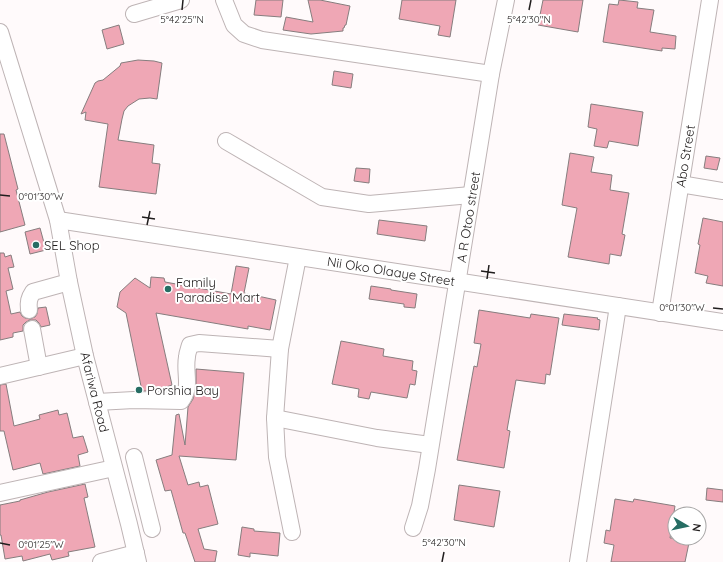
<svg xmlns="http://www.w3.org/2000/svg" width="723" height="562" viewBox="0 0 723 562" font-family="Quicksand,sans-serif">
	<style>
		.building { fill: #efa7b5; stroke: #867d7e }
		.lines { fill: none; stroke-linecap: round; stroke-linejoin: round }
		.minor-casing { stroke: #beb4b5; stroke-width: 18 }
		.minor { stroke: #fff; stroke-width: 16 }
		.ticks { fill: none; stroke: #211e1e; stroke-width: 1.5 }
		.poi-dot { fill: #266d63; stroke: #fff; stroke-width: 1.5 }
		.labels { text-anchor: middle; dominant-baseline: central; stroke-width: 4; stroke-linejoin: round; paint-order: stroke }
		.street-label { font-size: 13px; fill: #211e1e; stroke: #fff }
		.poi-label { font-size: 13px; fill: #211e1e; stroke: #fff; text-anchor: start }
		.ticks-label { font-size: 10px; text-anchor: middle; fill: #211e1e; stroke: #fff; stroke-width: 4; stroke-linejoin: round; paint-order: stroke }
	</style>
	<rect width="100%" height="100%" fill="#fffafb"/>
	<!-- building -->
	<g class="building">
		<polygon points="256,0 283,0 281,17 254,15"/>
		<polygon points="308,0 320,0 350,6 346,25 345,25 344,28 343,28 343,31 311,34 283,30 286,17 313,22"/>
		<polygon points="402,0 456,0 450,37 438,35 440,26 399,19"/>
		<polygon points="543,0 583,0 578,32 538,25"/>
		<polygon points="619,0 638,2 637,8 654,10 650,32 676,36 675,49 662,48 662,51 603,42 609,4 618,5"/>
		<polygon points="119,25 124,44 107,49 102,30"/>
		<polygon points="138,60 154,61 162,63 157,99 150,98 139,99 128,106 124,111 122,119 118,140 154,145 152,163 160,164 156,194 99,187 108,124 85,120 86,112 81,114 95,83 98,81 103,80 120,66 121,63"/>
		<polygon points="334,71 353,74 351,88 332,85"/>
		<polygon points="591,104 643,112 638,146 609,141 607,148 594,146 597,129 588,127"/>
		<polygon points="0,134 4,134 18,189 16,190 25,225 0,232"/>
		<polygon points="570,153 594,157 591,172 612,175 610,190 629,193 622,234 625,235 621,256 610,254 609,264 568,257 577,208 562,205"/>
		<polygon points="706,156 720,158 717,170 704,168"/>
		<polygon points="356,168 370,169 369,183 354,181"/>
		<polygon points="703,218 723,222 723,286 706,283 708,276 695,273 700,245 698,244"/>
		<polygon points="379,220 427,226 425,241 377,234"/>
		<polygon points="40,228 46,250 30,254 25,232"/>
		<polygon points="0,253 4,253 5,257 11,255 14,267 8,268 13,289 6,291 11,314 20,312 22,316 25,318 30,319 35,317 37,314 38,308 46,307 50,325 41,327 39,323 36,320 30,320 26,322 23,325 23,331 13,333 13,337 0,340"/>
		<polygon points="236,266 249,268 244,293 276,300 270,330 248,326 248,329 156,313 172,385 155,391 142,391 126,313 117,307 120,292 135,278 150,288 151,277 164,278 165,282 231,294"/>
		<polygon points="371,286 391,289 391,290 417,294 415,308 404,307 404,304 369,299"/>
		<polygon points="479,310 530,318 531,314 559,318 550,375 546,374 545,384 516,380 507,430 510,431 504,468 457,460 474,366 477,367 481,344 474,343"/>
		<polygon points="564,314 598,318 597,319 600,320 599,330 562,325"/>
		<polygon points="341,341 384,349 383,356 413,361 412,370 417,371 415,385 410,384 407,398 371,392 369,399 358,397 359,389 332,384"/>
		<polygon points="196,369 244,373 236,460 179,456 188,485 199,482 200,487 208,485 218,524 198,529 204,549 217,551 215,562 195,562 185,533 183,533 171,490 165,491 156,460 172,455 176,415 179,414 185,445 188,407 193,399 196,387"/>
		<polygon points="6,384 14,426 40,419 39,415 58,410 59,415 67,413 73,438 83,436 88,452 78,455 80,466 43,474 40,463 13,470 4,431 0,431 0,385"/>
		<polygon points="85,484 88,497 84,498 95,547 68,552 69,556 52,560 50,554 23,561 22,556 5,559 1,535 0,535 0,505 20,501 20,500 48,492"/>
		<polygon points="459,485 500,491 494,527 454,520"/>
		<polygon points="707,488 723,490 723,502 706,500"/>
		<polygon points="615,499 633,502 634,499 675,506 670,538 690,538 685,562 611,562 614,545 604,543 606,530 610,531"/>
		<polygon points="242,527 254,529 254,531 280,533 278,556 250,553 250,557 238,555"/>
	</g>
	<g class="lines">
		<!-- minor casing -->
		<g class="minor-casing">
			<g id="minor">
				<polyline points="224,0 234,25 244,34 262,40 491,74"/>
				<polyline points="134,14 181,0"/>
				<polyline points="0,32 58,220 69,282 85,356 129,524 138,562"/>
				<polyline points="226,141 322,197 369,204 471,195"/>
				<polyline points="680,184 723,191"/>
				<polyline points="58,220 723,322"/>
				<path d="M29,310C28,302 29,298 33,292L69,282"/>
				<polyline points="660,313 710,0"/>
				<polyline points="32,329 39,367"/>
				<polyline points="0,376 85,356"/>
				<path d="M97,402L134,400L181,401C192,387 184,373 187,357C187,353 189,349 190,345L199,343L280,349"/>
				<polyline points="275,418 377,438 430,445"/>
				<polyline points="134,457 152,529"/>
				<polyline points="0,493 114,468"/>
				<polyline points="413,528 420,506 427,469 491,74 506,0"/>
				<polyline points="292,532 277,457 275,418 280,349 298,257"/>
				<polyline points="101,562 136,553"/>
				<polyline points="578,562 618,306"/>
			</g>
		</g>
		<!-- minor -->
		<use href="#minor" class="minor"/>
	</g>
	<!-- ticks -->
	<path class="ticks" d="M182,10L183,0M529,10L531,0M0,195L10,196M142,217L155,219M147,225L150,211M481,271L495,273M487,279L489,265M713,308L723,309M0,543L10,545M442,562L444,552"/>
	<!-- markers -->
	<g class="poi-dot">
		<circle cx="36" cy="245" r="4"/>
		<circle cx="168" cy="289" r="4"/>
		<circle cx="139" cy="390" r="4"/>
	</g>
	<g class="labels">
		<!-- street labels -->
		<g class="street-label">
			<text transform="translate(685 156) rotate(-81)">Abo Street</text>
			<text transform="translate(468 217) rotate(-81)">A R Otoo street</text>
			<text transform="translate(391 271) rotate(9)">Nii Oko Olaaye Street</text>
			<text transform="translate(95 392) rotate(76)">Afariwa Road</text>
		</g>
		<!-- poi labels -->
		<g class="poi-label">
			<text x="44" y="245">SEL Shop</text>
			<text x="176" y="282">Family<tspan x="176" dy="15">Paradise Mart</tspan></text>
			<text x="147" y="390">Porshia Bay</text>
		</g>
	</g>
	<g class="ticks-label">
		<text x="182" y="23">5°42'25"N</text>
		<text x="529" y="23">5°42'30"N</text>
		<text x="41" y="200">0°01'30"W</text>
		<text x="682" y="311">0°01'30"W</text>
		<text x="444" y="546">5°42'30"N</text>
		<text x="41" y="548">0°01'25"W</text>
	</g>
	<!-- north arrow -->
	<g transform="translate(687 526) rotate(99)"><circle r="19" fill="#ffffff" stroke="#a6a5a5"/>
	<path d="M0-3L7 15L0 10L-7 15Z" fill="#266d63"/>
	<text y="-6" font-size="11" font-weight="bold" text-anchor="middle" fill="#211e1e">N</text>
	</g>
</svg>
